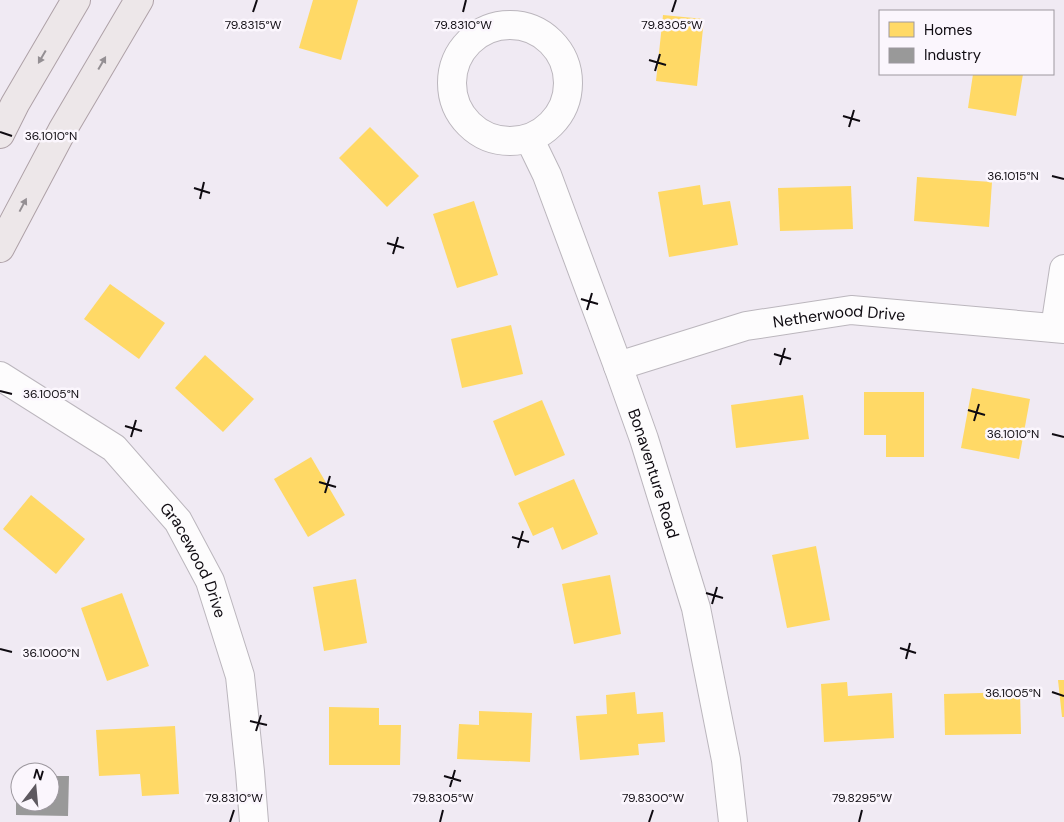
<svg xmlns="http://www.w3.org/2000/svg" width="1064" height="822" viewBox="0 0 1064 822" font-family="'DM Sans',sans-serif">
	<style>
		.homes { fill: #ffd966 }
		.industry { fill: #999 }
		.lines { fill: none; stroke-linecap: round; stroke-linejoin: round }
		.street-casing { stroke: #bbb6bd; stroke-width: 30 }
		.primary-casing { stroke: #aea1a7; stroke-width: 30 }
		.street { stroke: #fdfcfd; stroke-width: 28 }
		.primary { stroke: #ede7e9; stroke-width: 28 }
		.oneway { fill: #948f93 }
		.ticks { fill: none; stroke: #0f0b11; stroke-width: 2 }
		.labels { text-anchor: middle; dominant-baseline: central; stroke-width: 5; stroke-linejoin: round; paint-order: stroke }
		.street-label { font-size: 16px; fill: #0f0b11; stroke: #fbf6fd }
		.ticks-label { font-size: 12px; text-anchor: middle; fill: #0f0b11; stroke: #fbf6fd; stroke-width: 5; stroke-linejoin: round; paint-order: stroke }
	</style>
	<rect width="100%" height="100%" fill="#f0eaf3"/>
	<!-- homes -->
	<g class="homes">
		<polygon points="313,0 358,0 341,60 299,48"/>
		<polygon points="663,15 704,19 697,86 656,81"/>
		<polygon points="973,74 1023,74 1016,116 968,108"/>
		<polygon points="370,127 419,176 387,207 339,158"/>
		<polygon points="917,177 992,182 989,227 914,221"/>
		<polygon points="700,185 703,205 730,201 738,245 669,257 658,192"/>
		<polygon points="851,186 853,229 780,231 778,188"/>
		<polygon points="474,201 498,275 457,288 433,214"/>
		<polygon points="110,284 165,323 139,359 84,319"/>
		<polygon points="511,325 523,374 462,388 451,339"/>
		<polygon points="205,355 254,399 223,432 175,388"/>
		<polygon points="972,388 1030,399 1019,459 961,448"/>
		<polygon points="864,392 924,392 924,457 886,457 886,435 864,435"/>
		<polygon points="803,395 809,439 736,448 731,405"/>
		<polygon points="542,400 565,455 515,476 493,421"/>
		<polygon points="311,457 345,515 308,537 274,479"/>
		<polygon points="574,479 598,534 562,550 553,527 533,536 518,503"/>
		<polygon points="31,495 85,539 56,574 3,529"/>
		<polygon points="816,546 830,620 787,628 772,555"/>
		<polygon points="610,575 621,634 574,644 562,584"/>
		<polygon points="356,579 367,643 324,651 313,587"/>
		<polygon points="122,593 149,666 107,681 81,608"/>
		<polygon points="1058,680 1064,680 1064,717 1062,717"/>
		<polygon points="847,682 848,696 892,693 894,738 824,742 821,684"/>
		<polygon points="635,692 637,714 663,712 665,742 638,744 639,755 580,760 576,716 607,714 606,695"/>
		<polygon points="1020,692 1021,734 945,735 944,694"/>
		<polygon points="329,707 379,708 379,725 401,725 400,765 329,765"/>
		<polygon points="479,711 532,713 530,762 457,759 459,724 479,725"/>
		<polygon points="175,726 179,794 142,796 140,774 99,776 96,730"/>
	</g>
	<!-- industry -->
	<polygon class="industry" points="16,776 20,776 20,802 50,802 50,776 69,776 68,816 16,815"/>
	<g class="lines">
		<!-- street casing -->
		<g class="street-casing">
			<g id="street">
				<circle cx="510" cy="83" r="58"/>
				<path id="s1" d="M530,140L547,175L618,366L644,439L696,608L726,760L733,822"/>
				<polyline points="1055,328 1064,269"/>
				<path id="s2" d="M618,366L746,326L851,310L1064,329"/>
				<path id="s3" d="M0,376L114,448L178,521L210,581L240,676L250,772L254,822"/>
			</g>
		</g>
		<!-- primary casing -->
		<g class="primary-casing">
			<g id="primary">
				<polyline points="0,134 15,104 76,0"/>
				<polyline points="0,248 63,129 139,0"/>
			</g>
		</g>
		<!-- street -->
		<use href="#street" class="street"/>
		<!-- primary -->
		<use href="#primary" class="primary"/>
	</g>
	<!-- one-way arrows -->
	<defs><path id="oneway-solid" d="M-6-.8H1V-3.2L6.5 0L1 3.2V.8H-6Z" transform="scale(1.25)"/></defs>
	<g class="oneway">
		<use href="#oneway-solid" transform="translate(42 57) rotate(120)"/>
		<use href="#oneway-solid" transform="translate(102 63) rotate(-60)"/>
		<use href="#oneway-solid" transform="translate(23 205) rotate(-62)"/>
	</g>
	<!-- ticks -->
	<path class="ticks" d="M253,12L257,0M463,12L466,0M672,12L676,0M649,60L666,65M655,71L660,54M843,116L860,121M849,127L854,110M0,132L12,136M1052,176L1064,179M194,188L210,193M200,199L204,182M387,243L404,248M393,254L398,237M581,299L598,304M587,310L592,293M774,354L791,359M780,365L785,348M0,391L12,394M968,410L985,415M974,421L979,404M125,426L142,431M1052,434L1064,437M131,437L136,420M319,482L336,487M325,493L330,476M512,537L529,542M518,548L523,531M706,593L723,598M712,604L717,587M900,648L916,653M0,649L12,652M906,659L910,643M1052,692L1064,696M250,721L267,725M256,731L261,715M444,776L461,781M450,787L455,770M230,822L234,810M440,822L443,810M649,822L653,810M859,822L862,810"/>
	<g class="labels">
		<!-- street labels -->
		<g class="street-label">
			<text stroke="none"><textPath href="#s2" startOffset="228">Netherwood Drive</textPath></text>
			<text stroke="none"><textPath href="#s1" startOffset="356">Bonaventure Road</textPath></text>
			<text stroke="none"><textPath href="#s3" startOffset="274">Gracewood Drive</textPath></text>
		</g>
	</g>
	<g class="ticks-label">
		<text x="253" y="29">79.8315°W</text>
		<text x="463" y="29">79.8310°W</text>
		<text x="672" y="29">79.8305°W</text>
		<text x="51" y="140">36.1010°N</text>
		<text x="1013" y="180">36.1015°N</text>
		<text x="51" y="398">36.1005°N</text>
		<text x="1013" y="438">36.1010°N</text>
		<text x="51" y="657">36.1000°N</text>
		<text x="1013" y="697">36.1005°N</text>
		<text x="234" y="802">79.8310°W</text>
		<text x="443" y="802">79.8305°W</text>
		<text x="653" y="802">79.8300°W</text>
		<text x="862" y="802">79.8295°W</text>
	</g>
	<!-- legend -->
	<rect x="879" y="10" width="175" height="65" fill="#fbf6fd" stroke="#9d989f"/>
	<rect x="889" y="22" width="25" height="15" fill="#ffd966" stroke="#9d989f"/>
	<text x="924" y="35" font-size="15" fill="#0f0b11">Homes</text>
	<rect x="889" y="48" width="25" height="15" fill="#999999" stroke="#9d989f"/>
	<text x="924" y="60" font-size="15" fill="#0f0b11">Industry</text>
	<!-- north arrow -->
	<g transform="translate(35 787) rotate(16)"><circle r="24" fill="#fbf6fd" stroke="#9d989f"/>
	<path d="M0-4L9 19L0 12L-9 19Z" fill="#5e5960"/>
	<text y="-8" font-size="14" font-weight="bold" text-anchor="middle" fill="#0f0b11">N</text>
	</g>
</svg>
